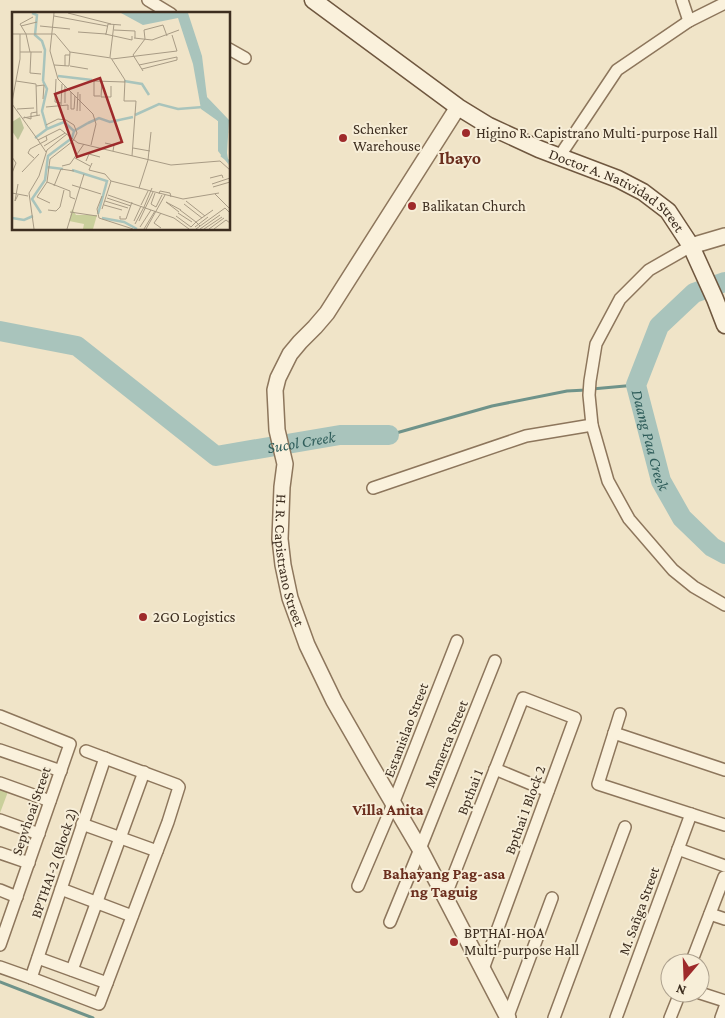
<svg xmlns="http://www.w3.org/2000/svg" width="725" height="1018" viewBox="0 0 725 1018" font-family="'Crimson Pro',serif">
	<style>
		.pitch { fill: #c9cf9b }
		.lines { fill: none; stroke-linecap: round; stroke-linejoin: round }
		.stream { stroke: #6f938a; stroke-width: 3 }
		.river { stroke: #a9c4bc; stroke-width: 20 }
		.minor-casing { stroke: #8d765c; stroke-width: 14 }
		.tertiary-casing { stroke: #8d765c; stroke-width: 18 }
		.secondary-casing { stroke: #6f573f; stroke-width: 19 }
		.minor { stroke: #faf1dc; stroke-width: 11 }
		.tertiary { stroke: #faf1dc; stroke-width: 15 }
		.secondary { stroke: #faf1dc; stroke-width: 16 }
		.poi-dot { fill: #9e2a2b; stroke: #f7eed8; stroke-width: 2 }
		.labels { text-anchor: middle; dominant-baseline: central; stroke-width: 4; stroke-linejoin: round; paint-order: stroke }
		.poi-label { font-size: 15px; fill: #3d2e20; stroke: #f7eed8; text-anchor: start }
		.street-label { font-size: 15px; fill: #3d2e20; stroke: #f7eed8 }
		.water-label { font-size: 16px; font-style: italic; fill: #2f5d5a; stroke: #f7eed8 }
		.neighbourhood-label { font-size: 16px; font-weight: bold; fill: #6b2e1e; stroke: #f7eed8 }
		.quarter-label { font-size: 18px; font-weight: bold; fill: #6b2e1e; stroke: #f7eed8 }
		.inset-river { fill: none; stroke: #a9c4bc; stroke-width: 2.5 }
		.inset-road { fill: none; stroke: #a89b85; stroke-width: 1 }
		.view { fill: #9e2a2b; fill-opacity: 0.15; stroke: #9e2a2b; stroke-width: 2.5 }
		.inset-edge { fill: none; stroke: #3d2e20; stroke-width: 2.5 }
	</style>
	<rect width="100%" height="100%" fill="#f0e4c8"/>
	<!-- pitch -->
	<polygon class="pitch" points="0,786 9,789 0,813"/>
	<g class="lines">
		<!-- stream -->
		<g class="stream">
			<polyline points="592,389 636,385"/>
			<polyline points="389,435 492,406 567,391 586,390"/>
			<polyline points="0,982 93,1018"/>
		</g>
		<!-- river -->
		<g class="river">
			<path id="s1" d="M725,282L694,293L659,326L636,385L661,481L682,518L712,547L725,554"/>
			<path id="s2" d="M0,331L77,346L216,456L340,435H389"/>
		</g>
		<!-- minor casing -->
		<g class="minor-casing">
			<g id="minor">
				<polyline points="148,0 171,14"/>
				<polyline points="682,0 689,21"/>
				<polyline points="229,49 245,58"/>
				<polyline points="559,157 617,70 689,21 725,3"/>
				<polyline points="691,246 649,270 620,299 596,344 590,381 589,395 592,425 608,481 629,519 673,570 694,587 725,605"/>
				<polyline points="373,488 526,436 592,425"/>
				<polyline points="620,714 598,784 725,825"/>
				<polyline points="0,716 70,744 0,945"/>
				<polyline points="614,733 725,770"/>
				<polyline points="0,750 61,771"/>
				<polyline points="495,769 548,791"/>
				<polyline points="0,783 50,801"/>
				<polyline points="0,820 39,834"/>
				<polyline points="82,824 157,851"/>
				<polyline points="678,849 725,866"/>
				<polyline points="0,853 29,863"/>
				<polyline points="358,886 393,804 457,641"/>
				<polyline points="61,889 132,916"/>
				<polyline points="0,890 17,897"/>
				<polyline points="445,897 523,698 575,718 483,969"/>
				<polyline points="710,914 725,919"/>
				<polyline points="390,922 420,849 495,661"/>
				<polyline points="38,958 107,983"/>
				<polyline points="691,963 724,877"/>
				<polyline points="0,967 31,978 99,1004 168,822 179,787 177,785 86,751"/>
				<polyline points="72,970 144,772"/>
				<polyline points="31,978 105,758"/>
				<polyline points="700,993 725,1001"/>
				<polyline points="508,1016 552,898"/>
				<polyline points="554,1018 625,827"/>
				<polyline points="616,1018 691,814"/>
				<polyline points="670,1018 680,993"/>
				<polyline points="721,1018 725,1007"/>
			</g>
		</g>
		<!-- tertiary casing -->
		<g class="tertiary-casing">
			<g id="tertiary">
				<path id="s3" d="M458,107L327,313L315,327L300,342L290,354L278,378L275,390L277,430L285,464L282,487L280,539L283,565L290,598L307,645L334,701L369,762L420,849L508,1018"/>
				<polyline points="691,246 725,236"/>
			</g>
		</g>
		<!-- secondary casing -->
		<g class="secondary-casing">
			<g id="secondary">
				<path id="s4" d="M313,0L458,107L489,126L539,149L618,179L643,192L668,211L691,246L715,299L725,325"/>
			</g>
		</g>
		<!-- minor -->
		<use href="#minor" class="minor"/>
		<!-- tertiary -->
		<use href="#tertiary" class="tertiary"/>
		<!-- secondary -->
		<use href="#secondary" class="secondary"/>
	</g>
	<!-- markers -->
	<g class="poi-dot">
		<circle cx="466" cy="133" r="5"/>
		<circle cx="343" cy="138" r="5"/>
		<circle cx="412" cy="206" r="5"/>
		<circle cx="143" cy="617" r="5"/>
		<circle cx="454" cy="942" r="5"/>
	</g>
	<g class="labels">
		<!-- poi labels -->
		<g class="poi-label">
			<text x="353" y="129">Schenker<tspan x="353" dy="17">Warehouse</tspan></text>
			<text x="476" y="133">Higino R. Capistrano Multi-purpose Hall</text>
			<text x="422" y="206">Balikatan Church</text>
			<text x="153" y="617">2GO Logistics</text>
			<text x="464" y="933">BPTHAI-HOA<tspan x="464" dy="17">Multi-purpose Hall</tspan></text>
		</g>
		<!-- street labels -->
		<g class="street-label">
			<text stroke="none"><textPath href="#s4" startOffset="361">Doctor A. Natividad Street</textPath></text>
			<text stroke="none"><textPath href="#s3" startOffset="511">H. R. Capistrano Street</textPath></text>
			<text transform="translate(406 730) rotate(-69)">Estanislao Street</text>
			<text transform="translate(446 744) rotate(-68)">Mamerta Street</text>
			<text transform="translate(470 792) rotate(-69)">Bpthai 1</text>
			<text transform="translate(525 810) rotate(-70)">Bpthai 1 Block 2</text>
			<text transform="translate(31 811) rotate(-71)">Sepvhoai Street</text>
			<text transform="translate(54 863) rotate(-71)">BPTHAI-2 (Block 2)</text>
			<text transform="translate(639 911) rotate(-70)">M. Sañga Street</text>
		</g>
		<!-- water labels -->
		<g class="water-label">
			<text stroke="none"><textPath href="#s1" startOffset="201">Daang Paa Creek</textPath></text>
			<text stroke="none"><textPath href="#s2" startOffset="342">Sucol Creek</textPath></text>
		</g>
		<!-- neighbourhood labels -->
		<g class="neighbourhood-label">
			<text x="388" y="809">Villa Anita</text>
			<text x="444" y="873">Bahayang Pag-asa<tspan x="444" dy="18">ng Taguig</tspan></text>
		</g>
		<!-- quarter labels -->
		<g class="quarter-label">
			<text x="460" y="158">Ibayo</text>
		</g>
	</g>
	<!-- overview -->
	<g transform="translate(12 12)">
		<rect width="218" height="218" fill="#f0e4c8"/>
		<path d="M60,197L64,203H85L81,217H71L72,212L57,209Z" fill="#c9cf9b"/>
		<path d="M8,105L12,116L6,128L0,119V110Z" fill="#bfc49a"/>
		<path d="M109,1H176L190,44L195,85L217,108L215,141L217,153L206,139V109L189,97L181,52L166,6L131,13Z" fill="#a9c4bc"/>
		<path class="inset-river" d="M20,1L25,3L23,23L30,29L33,38L31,69M119,1L130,8L152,1M172,1L195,91L215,120L210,144L218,150M46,64L80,68M112,69L130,72L137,83M123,103L147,92L166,97L191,95M76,111L87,106L98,110L121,105M62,119L76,111M23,126L35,117M35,155L51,157M60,158L95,169L86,202M29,201L20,187L33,168L36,144L60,126L62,119L52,110L35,117L30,99L35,77L31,69M0,206L12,208L21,204M90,206L112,210L125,217"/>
		<path class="inset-road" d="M42,1L38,39L46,67L81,102L84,112L79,133M56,1L99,12M42,4L95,14M9,14L25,10M28,14L58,17M102,18L123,19V26M66,20L94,22L96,12L109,13M0,22H43L58,40L99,46L113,68L112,89H124L120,144M14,22L8,12L21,5M14,22L18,40M93,22L120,28V24M122,26L140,28L167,18M8,40H30M19,40L18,61L29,62M98,45L102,12M100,47L165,39L160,23M42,53L57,54L58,40M127,53L165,45M53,54V43H58M58,54L76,57M130,57L165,48V45M131,59L121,43L133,27L132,18L151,13L155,24M44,67L43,90L49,91M4,69L24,72L25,104M90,69L89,85H99V74M24,74L32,73L31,87M59,80V97H62L63,84M88,84H82V69L113,70M0,90L8,47V22M53,91V74M0,92L26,128M49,93L50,72M34,95L56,93V98M5,97L22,96M65,99L66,80M68,99V82M12,105L19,107V101L25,100M11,106L28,103M34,113L46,107L54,108L62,113L65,121L61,129L38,147L35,170L25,185L38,191M93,131L102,133L101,139M32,134L53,121M121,136L138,139M34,140L26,128L48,117L66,131L159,153L208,149L218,158M0,145L4,151L0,161M22,146L16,141L18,137L35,128L34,124M63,146L78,154M74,149L77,142L88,145M80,151L77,158L93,162L99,169L90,197M50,154L58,152L72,132M10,160L27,142M198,166L210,163L211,166M99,169L171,187L207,181M35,170L58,179V185L63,187M6,172L3,189L6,183M200,172L218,166M60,173L89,182M42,174L49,157L62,159M201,175L218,170M127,176L136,148L139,120M0,181L16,184M143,181L139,192L144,195L150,183M147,182L148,179L158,181L159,185M203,182L218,197M96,183L162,206L177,217M90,184L85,197L87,206L121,217M95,186L119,194M93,189L116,196M174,189L193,204M172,192L190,206M92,193L110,198M129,193L136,179M132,195L140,176M36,198L44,199L48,195L52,178M58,200L85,204M167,200L154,190L169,198M149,201L142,211L149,216M166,201L180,210M108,204V207H114L120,190M164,204L179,215L184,210L168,198M122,209L129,194M127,209L141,180M123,212L132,195M188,214L184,210L201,198M128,215L139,198M183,215L196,205M22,217L17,181L27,164L35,138L55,122M55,217L72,162M132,217L143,199M134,217L153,183M184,217L213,196L218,201M188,217L208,203M192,217L210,205M197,217L212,206M202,217L214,208L218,211"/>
		<path class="view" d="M88,66L110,130L65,145L43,82Z"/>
		<rect width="218" height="218" class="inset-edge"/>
	</g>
	<!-- north arrow -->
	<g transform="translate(685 978) rotate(199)"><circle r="24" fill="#f7eed8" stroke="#ada18e"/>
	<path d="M0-4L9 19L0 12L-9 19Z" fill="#9e2a2b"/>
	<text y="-8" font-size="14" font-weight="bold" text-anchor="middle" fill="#3d2e20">N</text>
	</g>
</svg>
